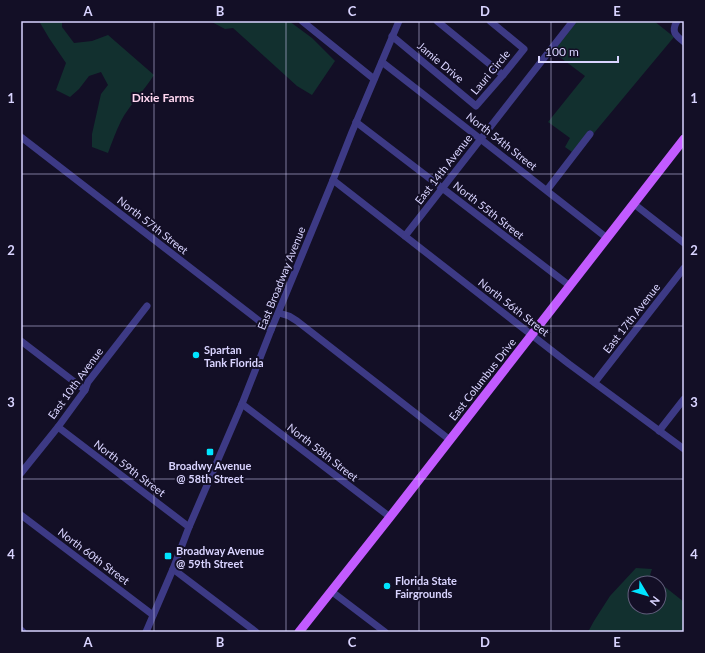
<svg xmlns="http://www.w3.org/2000/svg" width="705" height="653" viewBox="0 0 705 653" font-family="Lato,sans-serif">
	<style>
		.green { fill: #12302f; fill-rule: evenodd }
		.lines { fill: none; stroke-linecap: round; stroke-linejoin: round }
		.minor { stroke: #3d3a85; stroke-width: 7 }
		.major { stroke: #c25bff; stroke-width: 9 }
		.grid { fill: none; stroke: #d9d4ff; stroke-width: 1; stroke-opacity: 0.55 }
		.poi-dot { fill: #00e5ff; stroke: #130f26; stroke-width: 1.5 }
		.labels { text-anchor: middle; dominant-baseline: central; stroke-width: 4; stroke-linejoin: round; paint-order: stroke }
		.street-label { font-size: 11px; fill: #d9d4ff; stroke: #130f26 }
		.poi-label { font-size: 11px; font-weight: bold; fill: #d9d4ff; stroke: #130f26; text-anchor: start }
		.neighbourhood-label { font-size: 12px; font-weight: bold; fill: #ffd6f0; stroke: #130f26 }
		.neatline { fill: none; stroke: #d9d4ff; stroke-width: 1.5 }
		.grid-label { font-size: 13px; text-anchor: middle; font-weight: bold; fill: #d9d4ff }
	</style>
	<rect width="100%" height="100%" fill="#130f26"/>
	<!-- green -->
	<g class="green">
		<path d="M39,21H62V27L74,43L92,41L108,35L154,75C144,91 130,104 121,121C116,131 112,142 108,153L92,147V134L101,94L108,85L101,72L89,76L79,89L70,97L56,90L66,63L49,38Z"/>
		<polygon points="210,21 289,21 312,38 335,61 312,95 297,86 233,28 225,29"/>
		<polygon points="577,21 654,21 674,37 594,133 589,130 572,152 565,147 570,138 548,122 585,76 553,52"/>
		<path d="M636,568L652,569L650,575L660,583L684,602V632H588L594,621L610,596ZM635,583H659V607H635Z"/>
	</g>
	<g class="lines">
		<!-- minor -->
		<g class="minor">
			<polyline points="302,21 374,79"/>
			<polyline points="437,21 503,75"/>
			<path d="M677,21C671,32 675,35 684,42"/>
			<polyline points="392,36 476,106 503,75 524,49 490,21"/>
			<polyline points="382,62 607,238"/>
			<polyline points="356,122 570,286"/>
			<polyline points="21,137 271,330"/>
			<polyline points="333,180 569,364 684,449"/>
			<polyline points="547,190 590,134"/>
			<polyline points="634,204 684,243"/>
			<polyline points="405,236 573,21"/>
			<polyline points="279,313 289,316 297,321 450,440"/>
			<polyline points="21,341 85,390"/>
			<polyline points="595,382 684,268"/>
			<polyline points="242,404 390,517"/>
			<polyline points="58,427 189,527"/>
			<polyline points="659,431 684,399"/>
			<polyline points="21,473 58,427 85,390 88,382 147,306"/>
			<polyline points="21,515 153,615"/>
			<polyline points="173,569 256,632"/>
			<polyline points="331,591 385,632"/>
			<polyline points="21,630 23,632"/>
			<polyline points="146,632 173,569 189,527 242,404 271,330 333,180 352,132 399,21"/>
		</g>
		<!-- major -->
		<polyline class="major" points="299,632 390,517 684,139"/>
	</g>
	<!-- grid -->
	<path class="grid" d="M154,21V632M286,21V632M419,21V632M551,21V632M21,174H684M21,326H684M21,479H684"/>
	<!-- markers -->
	<g class="poi-dot">
		<circle cx="196" cy="355" r="4"/>
		<rect x="206" y="448" width="8" height="8" rx="2"/>
		<rect x="164" y="552" width="8" height="8" rx="2"/>
		<circle cx="387" cy="586" r="4"/>
	</g>
	<g class="labels">
		<!-- street labels -->
		<g class="street-label">
			<text transform="translate(441 62) rotate(40)">Jamie Drive</text>
			<text transform="translate(490 72) rotate(-50)">Lauri Circle</text>
			<text transform="translate(502 141) rotate(38)">North 54th Street</text>
			<text transform="translate(443 169) rotate(-52)">East 14th Avenue</text>
			<text transform="translate(489 210) rotate(38)">North 55th Street</text>
			<text transform="translate(153 225) rotate(38)">North 57th Street</text>
			<text transform="translate(281 278) rotate(-68)">East Broadway Avenue</text>
			<text transform="translate(514 307) rotate(38)">North 56th Street</text>
			<text transform="translate(631 318) rotate(-52)">East 17th Avenue</text>
			<text transform="translate(482 379) rotate(-52)">East Columbus Drive</text>
			<text transform="translate(75 383) rotate(-54)">East 10th Avenue</text>
			<text transform="translate(323 452) rotate(38)">North 58th Street</text>
			<text transform="translate(130 468) rotate(37)">North 59th Street</text>
			<text transform="translate(94 556) rotate(37)">North 60th Street</text>
		</g>
		<!-- poi labels -->
		<g class="poi-label">
			<text x="204" y="349">Spartan<tspan x="204" dy="13">Tank Florida</tspan></text>
			<text x="210" y="465" text-anchor="middle">Broadwy Avenue<tspan x="210" dy="13">@ 58th Street</tspan></text>
			<text x="176" y="550">Broadway Avenue<tspan x="176" dy="13">@ 59th Street</tspan></text>
			<text x="395" y="580">Florida State<tspan x="395" dy="13">Fairgrounds</tspan></text>
		</g>
		<!-- neighbourhood labels -->
		<g class="neighbourhood-label">
			<text x="163" y="97">Dixie Farms</text>
		</g>
	</g>
	<!-- border -->
	<rect width="705" height="653" fill="none" stroke="#130f26" stroke-width="44"/>
	<!-- north arrow -->
	<g transform="translate(647 595) rotate(128)"><circle r="19" fill="#130f26" stroke="#625e7d"/>
	<path d="M0-3L7 15L0 10L-7 15Z" fill="#00e5ff"/>
	<text y="-6" font-size="11" font-weight="bold" text-anchor="middle" fill="#d9d4ff">N</text>
	</g>
	<!-- scale -->
	<path d="M539 56v6h79v-6" fill="none" stroke="#d9d4ff" stroke-width="2"/>
	<text x="545" y="56" font-size="12" fill="#d9d4ff" stroke="#130f26" stroke-width="3" paint-order="stroke">100 m</text>
	<rect x="22" y="22" width="661" height="609" class="neatline"/>
	<g class="grid-label">
		<text x="88" y="16">A</text>
		<text x="220" y="16">B</text>
		<text x="352" y="16">C</text>
		<text x="485" y="16">D</text>
		<text x="617" y="16">E</text>
		<text x="11" y="103">1</text>
		<text x="694" y="103">1</text>
		<text x="11" y="255">2</text>
		<text x="694" y="255">2</text>
		<text x="11" y="407">3</text>
		<text x="694" y="407">3</text>
		<text x="11" y="559">4</text>
		<text x="694" y="559">4</text>
		<text x="88" y="647">A</text>
		<text x="220" y="647">B</text>
		<text x="352" y="647">C</text>
		<text x="485" y="647">D</text>
		<text x="617" y="647">E</text>
	</g>
</svg>
